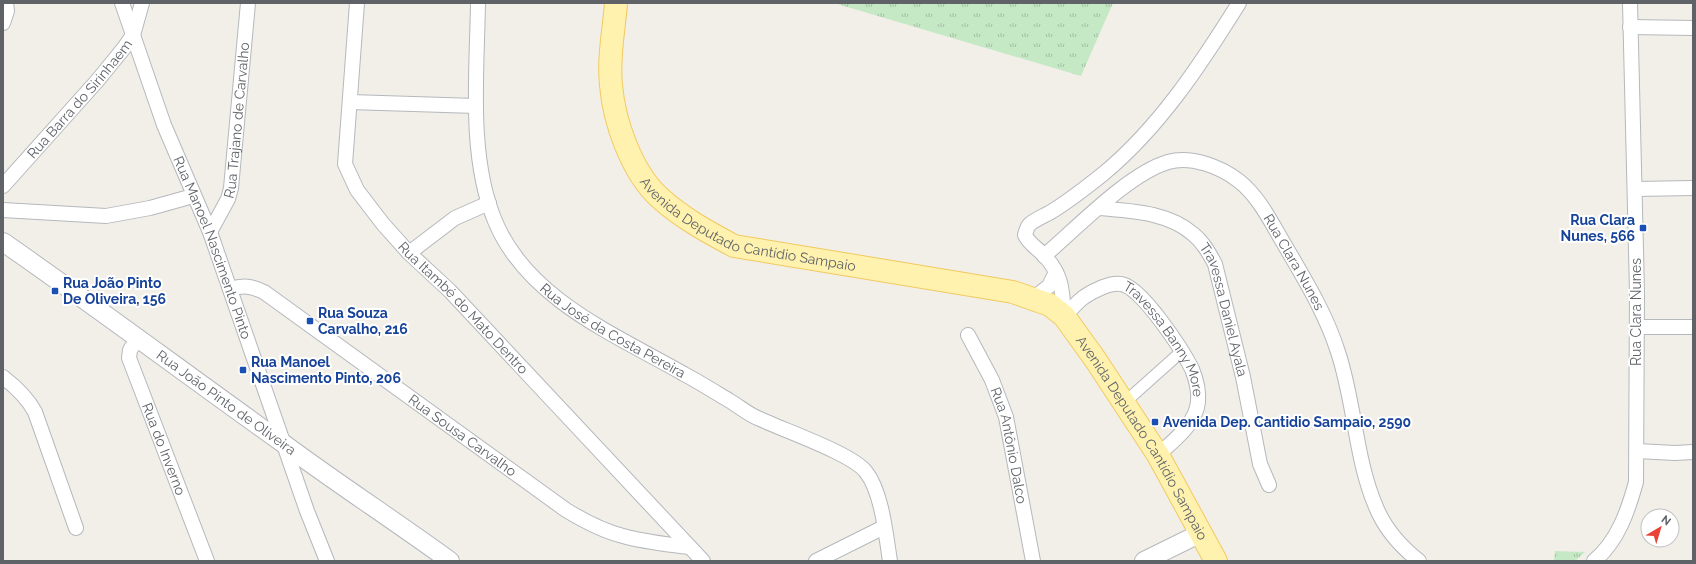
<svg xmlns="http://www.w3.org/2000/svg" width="1696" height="564" viewBox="0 0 1696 564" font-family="Raleway,sans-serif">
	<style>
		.grass { fill: url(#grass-tufts) }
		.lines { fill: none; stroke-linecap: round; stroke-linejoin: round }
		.pedestrian-casing { stroke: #b5b8bc; stroke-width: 13 }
		.minor-casing { stroke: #b5b8bc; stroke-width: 16 }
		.tertiary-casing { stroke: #b5b8bc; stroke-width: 20 }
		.primary-casing { stroke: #f2c960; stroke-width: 24 }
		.pedestrian { stroke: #fff; stroke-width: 11 }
		.minor { stroke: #fff; stroke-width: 14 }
		.tertiary { stroke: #fff; stroke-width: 18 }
		.primary { stroke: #fff2af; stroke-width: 22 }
		.transit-dot { fill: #1a4fb4; stroke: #fff; stroke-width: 1.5 }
		.labels { text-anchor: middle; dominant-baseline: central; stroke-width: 4; stroke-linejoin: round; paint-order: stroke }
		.street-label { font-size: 14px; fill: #5f6368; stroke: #fff }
		.transit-label { font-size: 14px; font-weight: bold; fill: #164399; stroke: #fff; text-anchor: start }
	</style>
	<defs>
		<pattern id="grass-tufts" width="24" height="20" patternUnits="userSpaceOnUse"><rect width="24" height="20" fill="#c5e8c5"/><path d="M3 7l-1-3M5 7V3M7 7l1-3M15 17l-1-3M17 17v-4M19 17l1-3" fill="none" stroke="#a3c0a4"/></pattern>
	</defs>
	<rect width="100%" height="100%" fill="#f1efe8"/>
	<!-- grass -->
	<g class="grass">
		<polygon points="834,3 1113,3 1081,76"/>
		<polygon points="1555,551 1585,552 1575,561 1554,561"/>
	</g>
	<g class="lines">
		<!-- pedestrian casing -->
		<g class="pedestrian-casing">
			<polyline id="pedestrian" points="1124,403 1181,352"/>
		</g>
		<!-- minor casing -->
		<g class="minor-casing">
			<g id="minor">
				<path id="s1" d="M122,3L164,125L210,232L307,511L327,561"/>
				<path id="s2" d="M357,3L345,164L357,190L383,224L409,253L450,291L703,561"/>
				<path id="s3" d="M478,3C477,73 468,156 495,221C527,299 616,335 684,374C699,382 715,392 730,401C740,407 749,415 760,419C783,430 853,454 866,472C882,492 886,536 890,561"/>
				<polyline points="3,23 7,11 6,3"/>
				<polyline points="1630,27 1693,28"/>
				<polyline points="350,102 476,106"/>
				<path id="s4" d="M3,186L97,81L124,48L133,35L142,3"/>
				<polyline points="1635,189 1693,188"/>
				<path id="s5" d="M1099,208C1131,211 1168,212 1193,234C1203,242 1209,253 1215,264L1243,377L1260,464L1269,485"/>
				<polyline points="3,210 106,216 150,208 193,196"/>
				<path id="s6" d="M210,232L228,199L231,188L248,3"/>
				<polyline points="409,253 455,218 489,203"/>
				<path id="s7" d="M1044,256C1077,228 1128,174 1168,162C1191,155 1221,167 1239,181C1257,195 1269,218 1280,237C1302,275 1325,311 1338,352C1355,403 1355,458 1376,507C1385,529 1400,546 1419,561"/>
				<path id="s8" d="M230,289C244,285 251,286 264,292L566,510C584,521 603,531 623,536C644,542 666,544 688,547"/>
				<polyline points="1034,298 1049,286 1056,272"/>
				<path d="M1064,316C1062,290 1063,276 1044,255C1037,248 1029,244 1025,235C1026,231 1027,227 1030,224C1037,218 1047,215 1054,210C1070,200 1088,186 1103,174C1159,128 1201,64 1239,3"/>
				<path id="s9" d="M1064,316C1071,310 1077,302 1084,297C1093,291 1110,282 1121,284C1141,286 1183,351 1192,369C1196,379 1199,392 1198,402C1196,424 1173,441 1158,455"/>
				<polyline points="1637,327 1693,327"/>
				<path id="s10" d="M968,335L992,380L1006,417L1033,561"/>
				<path id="s11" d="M138,338L130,350L129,358L207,561"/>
				<path d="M3,377C16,387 27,397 35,412L76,528"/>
				<polyline points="1637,451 1675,453 1693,452"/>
				<polyline points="816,561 884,527"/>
				<path d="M1594,561C1618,541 1628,511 1636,482L1637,292L1630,3"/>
			</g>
		</g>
		<!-- tertiary casing -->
		<g class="tertiary-casing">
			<g id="tertiary">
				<path id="s12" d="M3,242C98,308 190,377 284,444C338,484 395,521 450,561"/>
				<polyline points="1144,561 1201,533"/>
			</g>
		</g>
		<!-- primary casing -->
		<g class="primary-casing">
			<g id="primary">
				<path id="s13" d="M616,3C614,30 608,58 611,85C614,122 632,173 660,198C682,218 708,232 734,246L1013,292L1050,305L1064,316L1095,359L1158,455L1216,561"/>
			</g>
		</g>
		<!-- pedestrian -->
		<use href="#pedestrian" class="pedestrian"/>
		<!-- minor -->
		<use href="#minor" class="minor"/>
		<!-- tertiary -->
		<use href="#tertiary" class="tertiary"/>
		<!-- primary -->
		<use href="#primary" class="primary"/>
	</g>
	<!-- markers -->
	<g class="transit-dot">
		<rect x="1639" y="224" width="8" height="8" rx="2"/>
		<rect x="51" y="287" width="8" height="8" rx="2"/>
		<rect x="306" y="317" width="8" height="8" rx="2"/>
		<rect x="239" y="366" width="8" height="8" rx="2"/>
		<rect x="1151" y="418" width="8" height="8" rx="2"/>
	</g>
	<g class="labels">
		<!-- street labels -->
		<g class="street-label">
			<text stroke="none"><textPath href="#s4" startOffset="116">Rua Barra do Sirinhaem</textPath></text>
			<text stroke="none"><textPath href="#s6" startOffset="117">Rua Trajano de Carvalho</textPath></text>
			<text stroke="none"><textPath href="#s13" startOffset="301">Avenida Deputado Cantídio Sampaio</textPath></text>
			<text stroke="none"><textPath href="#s1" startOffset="261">Rua Manoel Nascimento Pinto</textPath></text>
			<text stroke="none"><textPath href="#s7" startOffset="331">Rua Clara Nunes</textPath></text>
			<text stroke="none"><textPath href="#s2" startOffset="349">Rua Itambé do Mato Dentro</textPath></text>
			<text stroke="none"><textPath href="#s5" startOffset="183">Travessa Daniel Ayala</textPath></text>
			<text transform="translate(1636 312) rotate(-90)">Rua Clara Nunes</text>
			<text stroke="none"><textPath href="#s3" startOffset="385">Rua José da Costa Pereira</textPath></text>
			<text stroke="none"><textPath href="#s9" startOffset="140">Travessa Banny More</textPath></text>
			<text stroke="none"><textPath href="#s12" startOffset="275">Rua João Pinto de Oliveira</textPath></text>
			<text stroke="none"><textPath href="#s8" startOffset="280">Rua Sousa Carvalho</textPath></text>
			<text stroke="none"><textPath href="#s13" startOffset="781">Avenida Deputado Cantídio Sampaio</textPath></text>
			<text stroke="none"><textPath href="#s10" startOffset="119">Rua Antônio Dalco</textPath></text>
			<text stroke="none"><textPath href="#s11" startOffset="120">Rua do Inverno</textPath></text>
		</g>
		<!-- transit labels -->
		<g class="transit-label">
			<text x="1635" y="220" text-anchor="end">Rua Clara<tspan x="1635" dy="16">Nunes, 566</tspan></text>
			<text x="63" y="283">Rua João Pinto<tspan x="63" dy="16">De Oliveira, 156</tspan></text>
			<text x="318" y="313">Rua Souza<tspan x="318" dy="16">Carvalho, 216</tspan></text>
			<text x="251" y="362">Rua Manoel<tspan x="251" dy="16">Nascimento Pinto, 206</tspan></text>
			<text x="1163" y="422">Avenida Dep. Cantidio Sampaio, 2590</text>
		</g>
	</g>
	<!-- border -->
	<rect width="1696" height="564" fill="none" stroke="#5f6368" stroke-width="8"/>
	<!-- north arrow -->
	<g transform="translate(1660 528) rotate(38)"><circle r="19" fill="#ffffff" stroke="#bfc1c3"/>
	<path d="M0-3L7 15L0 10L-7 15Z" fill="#ea4335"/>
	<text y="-6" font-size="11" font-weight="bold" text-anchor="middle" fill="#5f6368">N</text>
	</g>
</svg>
